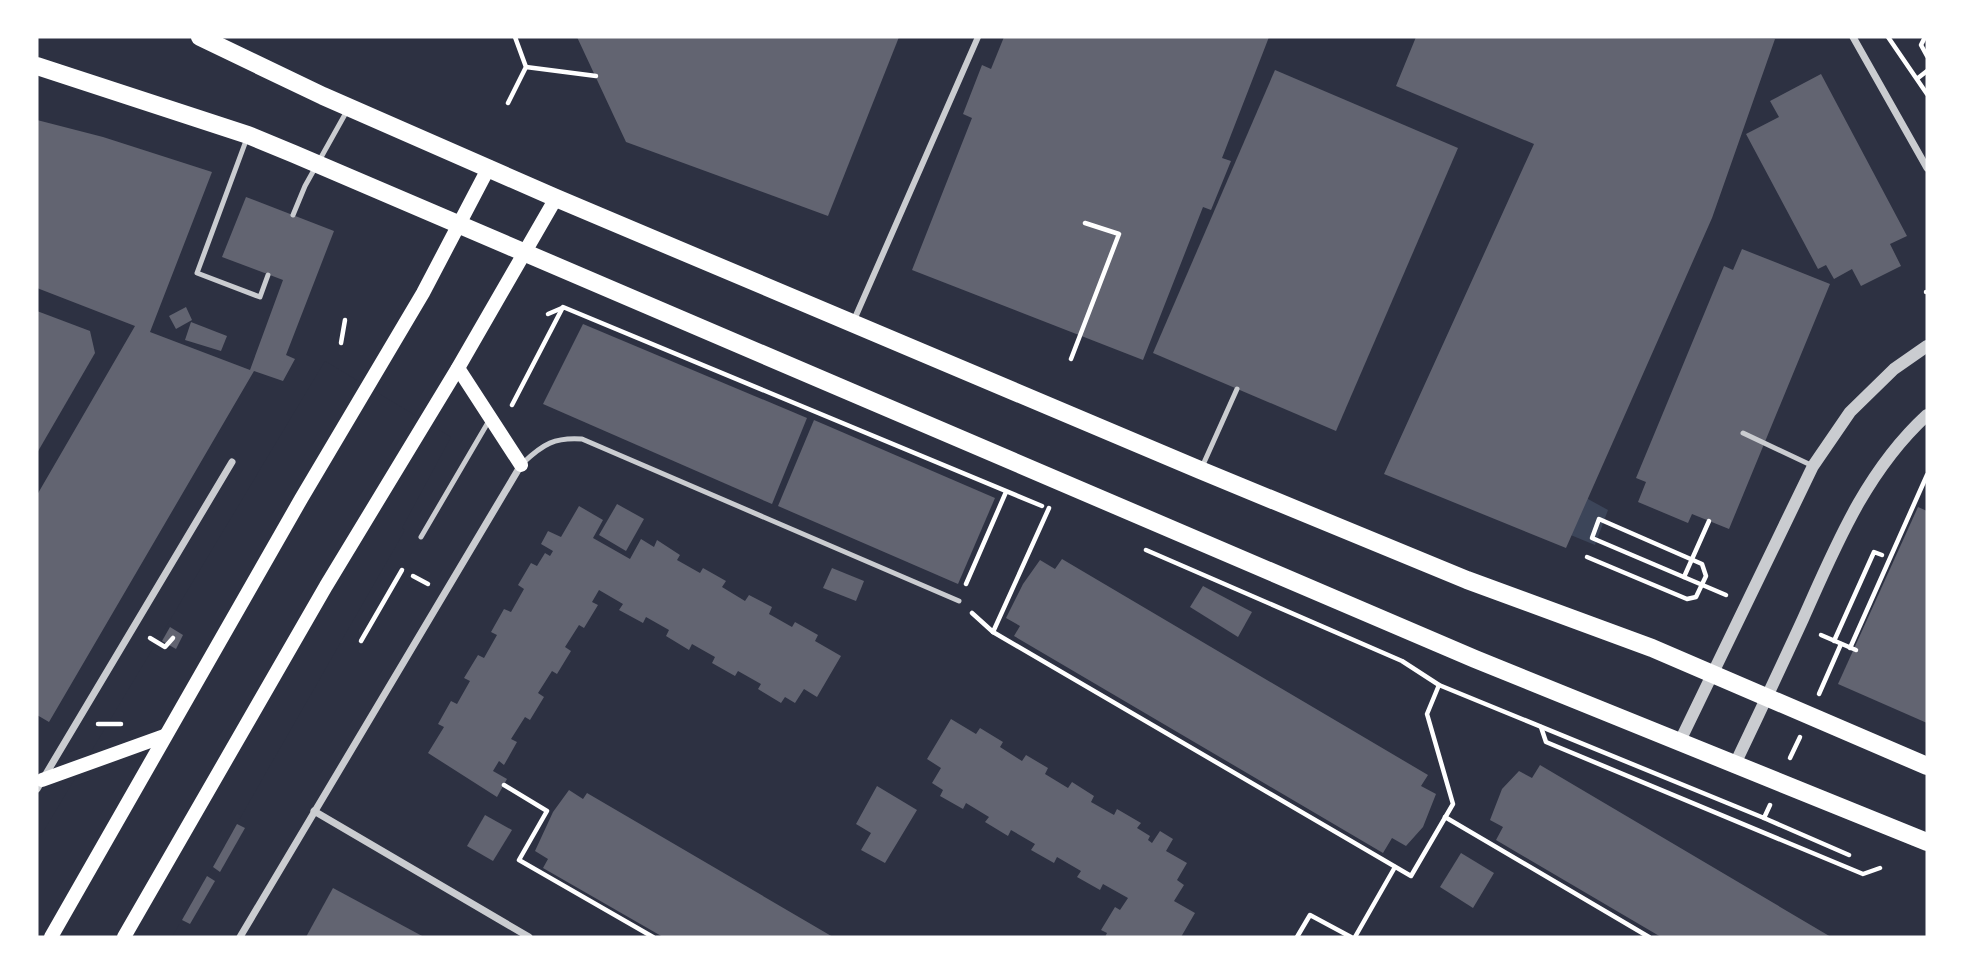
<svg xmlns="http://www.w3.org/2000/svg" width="1964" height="974" viewBox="0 0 1964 974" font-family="Commissioner,sans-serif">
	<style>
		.green { fill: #3c4559 }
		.pier { fill: #2d3142 }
		.building { fill: #626471 }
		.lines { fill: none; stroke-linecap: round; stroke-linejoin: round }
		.path { stroke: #fff; stroke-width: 4.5 }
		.service { stroke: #caccd0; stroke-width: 5 }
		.pedestrian { stroke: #caccd0; stroke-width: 6 }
		.minor { stroke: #caccd0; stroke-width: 7 }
		.tertiary { stroke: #caccd0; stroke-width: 12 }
		.secondary { stroke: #fff; stroke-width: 14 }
		.primary { stroke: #fff; stroke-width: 18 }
	</style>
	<rect width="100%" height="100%" fill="#2d3142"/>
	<!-- green -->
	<polygon class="green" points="1528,466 1608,510 1595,545 1539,522"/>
	<!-- pier -->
	<polygon class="pier" points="325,361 451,437 402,528 405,530 172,937 37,937 37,842"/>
	<!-- building -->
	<g class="building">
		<polygon points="577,37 899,37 828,216 626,142"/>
		<polygon points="1004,37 1269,37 1222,158 1231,161 1211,210 1203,207 1143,360 912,270 972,118 963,114 982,65 991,69"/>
		<polygon points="1416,37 1775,39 1712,218 1566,548 1384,474 1534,144 1396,86"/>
		<polygon points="1275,70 1458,148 1336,431 1153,353"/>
		<polygon points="1821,74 1907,236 1890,244 1901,266 1861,286 1852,269 1834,279 1826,265 1818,269 1746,134 1779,117 1770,101"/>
		<polygon points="37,120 103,137 212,172 150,332 250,370 283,280 222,257 246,197 334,231 286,355 295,359 283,381 254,371 49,722 37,715 37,495 135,326 37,288"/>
		<polygon points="1742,249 1830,284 1729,529 1692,514 1688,523 1638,502 1646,482 1636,478 1724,266 1733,270"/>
		<polygon points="186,307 192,320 176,329 169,316"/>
		<polygon points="37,311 90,331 95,353 37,453"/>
		<polygon points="191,322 227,336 221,351 185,340"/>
		<polygon points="583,324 807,418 772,504 543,404"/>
		<polygon points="814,420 995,498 958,584 778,506"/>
		<polygon points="617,504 644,519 626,551 599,535"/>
		<polygon points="579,506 603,520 593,538 630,559 641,539 654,547 657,540 680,555 677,560 700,573 703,568 726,581 722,587 745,601 749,595 772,607 769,614 792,627 795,622 818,635 815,641 841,656 817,697 804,689 795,703 785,697 781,703 758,689 761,684 738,671 735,676 712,663 715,657 692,644 689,650 666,636 669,630 646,617 643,623 619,610 623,604 599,590 592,602 598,605 584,628 579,625 565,647 571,651 557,674 552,671 538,693 544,697 530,720 525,717 511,739 517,742 504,765 499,761 493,771 507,779 497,797 428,753 444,727 438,724 451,701 457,704 470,681 464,678 478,655 484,658 497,635 491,632 504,609 511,612 524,589 518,585 531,563 537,566 545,553 550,556 553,551 541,544 548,531 561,537"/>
		<polygon points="1918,507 1927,511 1927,723 1838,684"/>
		<polygon points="1062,559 1428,775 1421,786 1436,794 1423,827 1406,846 1392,838 1383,853 1014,636 1020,626 1006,618 1023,584 1040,560 1055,569"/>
		<polygon points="832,568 864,581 856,601 823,588"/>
		<polygon points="1203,586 1252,612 1238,637 1190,607"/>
		<polygon points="170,627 183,635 176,649 162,641"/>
		<polygon points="951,719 976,734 980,728 1003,742 1000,747 1022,761 1026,755 1048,768 1045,774 1068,788 1072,782 1094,796 1091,802 1114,815 1117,809 1141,823 1137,828 1150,836 1148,840 1152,843 1160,831 1173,839 1166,851 1187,863 1177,880 1184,885 1174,901 1195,913 1181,937 1105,937 1107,933 1101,930 1115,907 1120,910 1128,898 1103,884 1100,890 1077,877 1081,871 1057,857 1054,863 1031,850 1035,844 1011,830 1008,836 985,822 989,817 966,803 963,809 940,796 943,790 932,783 941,768 927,759"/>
		<polygon points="1540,765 1831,937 1661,937 1496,840 1503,827 1490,820 1502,789 1519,771 1532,778"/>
		<polygon points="877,786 917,810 885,863 861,850 871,833 856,824"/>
		<polygon points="569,790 583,799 587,793 833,937 663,937 543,868 548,859 535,851 553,812"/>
		<polygon points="485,815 512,830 493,861 467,846"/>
		<polygon points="237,824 245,828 220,872 213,867"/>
		<polygon points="1461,853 1494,873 1473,908 1440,887"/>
		<polygon points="207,876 215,881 190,924 182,920"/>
		<polygon points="333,888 424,937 306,937"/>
	</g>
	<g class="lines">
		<!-- path -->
		<g class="path">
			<polyline points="1888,37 1927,94"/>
			<polyline points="1925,37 1921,45 1927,56"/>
			<polyline points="526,67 596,76"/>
			<polyline points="1918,78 1927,71"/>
			<polyline points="508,103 526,67 515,37"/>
			<polyline points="1926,292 1927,292"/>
			<polyline points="548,314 562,308"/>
			<polyline points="341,343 345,320"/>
			<polyline points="1071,359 1119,234 1085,223"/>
			<polyline points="512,405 563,307 1042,506"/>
			<polyline points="1146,550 1402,661 1439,685 1764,818 1770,805"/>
			<polyline points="1587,557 1687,599 1696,597 1706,576 1702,564 1599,519 1592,538 1726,595"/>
			<polyline points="413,576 428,584"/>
			<polyline points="1684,577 1709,521"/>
			<polyline points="966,584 1006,492"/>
			<polyline points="972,613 993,632 1049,508"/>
			<polyline points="993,632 1411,876 1453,804 1427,714 1439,685"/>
			<polyline points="1821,635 1856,650"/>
			<polyline points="150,638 165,647 173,638"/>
			<polyline points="361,641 402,570"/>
			<polyline points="1834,641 1874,552 1882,555"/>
			<polyline points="1850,648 1927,475"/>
			<polyline points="1819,694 1841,644"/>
			<polyline points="98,724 121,724"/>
			<polyline points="1541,727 1546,742 1863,874 1880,868"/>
			<polyline points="1790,758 1800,737"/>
			<polyline points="504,785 547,811 519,860 653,937"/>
			<polyline points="1445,817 1649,937"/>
			<polyline points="1764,818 1849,855"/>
			<polyline points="1297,937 1310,915 1351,937"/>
			<polyline points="1355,937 1395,867"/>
		</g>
		<!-- service -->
		<g class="service">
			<polyline points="247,138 197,273 260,297 268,275"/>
			<polyline points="293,215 305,186 348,109"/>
			<polyline points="1743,433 1813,466"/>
			<path d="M523,463C543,444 555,437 582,439L959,601"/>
			<polyline points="1202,467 1237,389"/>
			<polyline points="421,537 490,419"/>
		</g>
		<!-- pedestrian -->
		<polyline class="pedestrian" points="854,320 978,37"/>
		<!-- minor -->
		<g class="minor">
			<polyline points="1853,37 1927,168"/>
			<polyline points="37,789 232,462"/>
			<polyline points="314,811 529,937"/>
			<polyline points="240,937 521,465"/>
		</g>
		<!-- tertiary -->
		<g class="tertiary">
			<polyline points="1680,741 1813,466 1850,412 1894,369 1927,346"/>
			<path d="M1735,764C1758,716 1781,667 1803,619C1836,545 1866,471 1927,415"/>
		</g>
		<!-- secondary -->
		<g class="secondary">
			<polyline points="458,368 521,465"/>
			<polyline points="42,780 164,736"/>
			<polyline points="51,937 301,499 423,293 489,167"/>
			<polyline points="124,937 326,586 458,368 556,198"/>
		</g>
		<!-- primary -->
		<g class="primary">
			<polyline points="200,37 323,96 556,198 1200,470 1467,580 1652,648 1927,766"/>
			<polyline points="37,66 248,135 294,154 1475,659 1927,842"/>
		</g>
	</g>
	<!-- border -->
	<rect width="1964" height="974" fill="none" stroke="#ffffff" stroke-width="77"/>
</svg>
